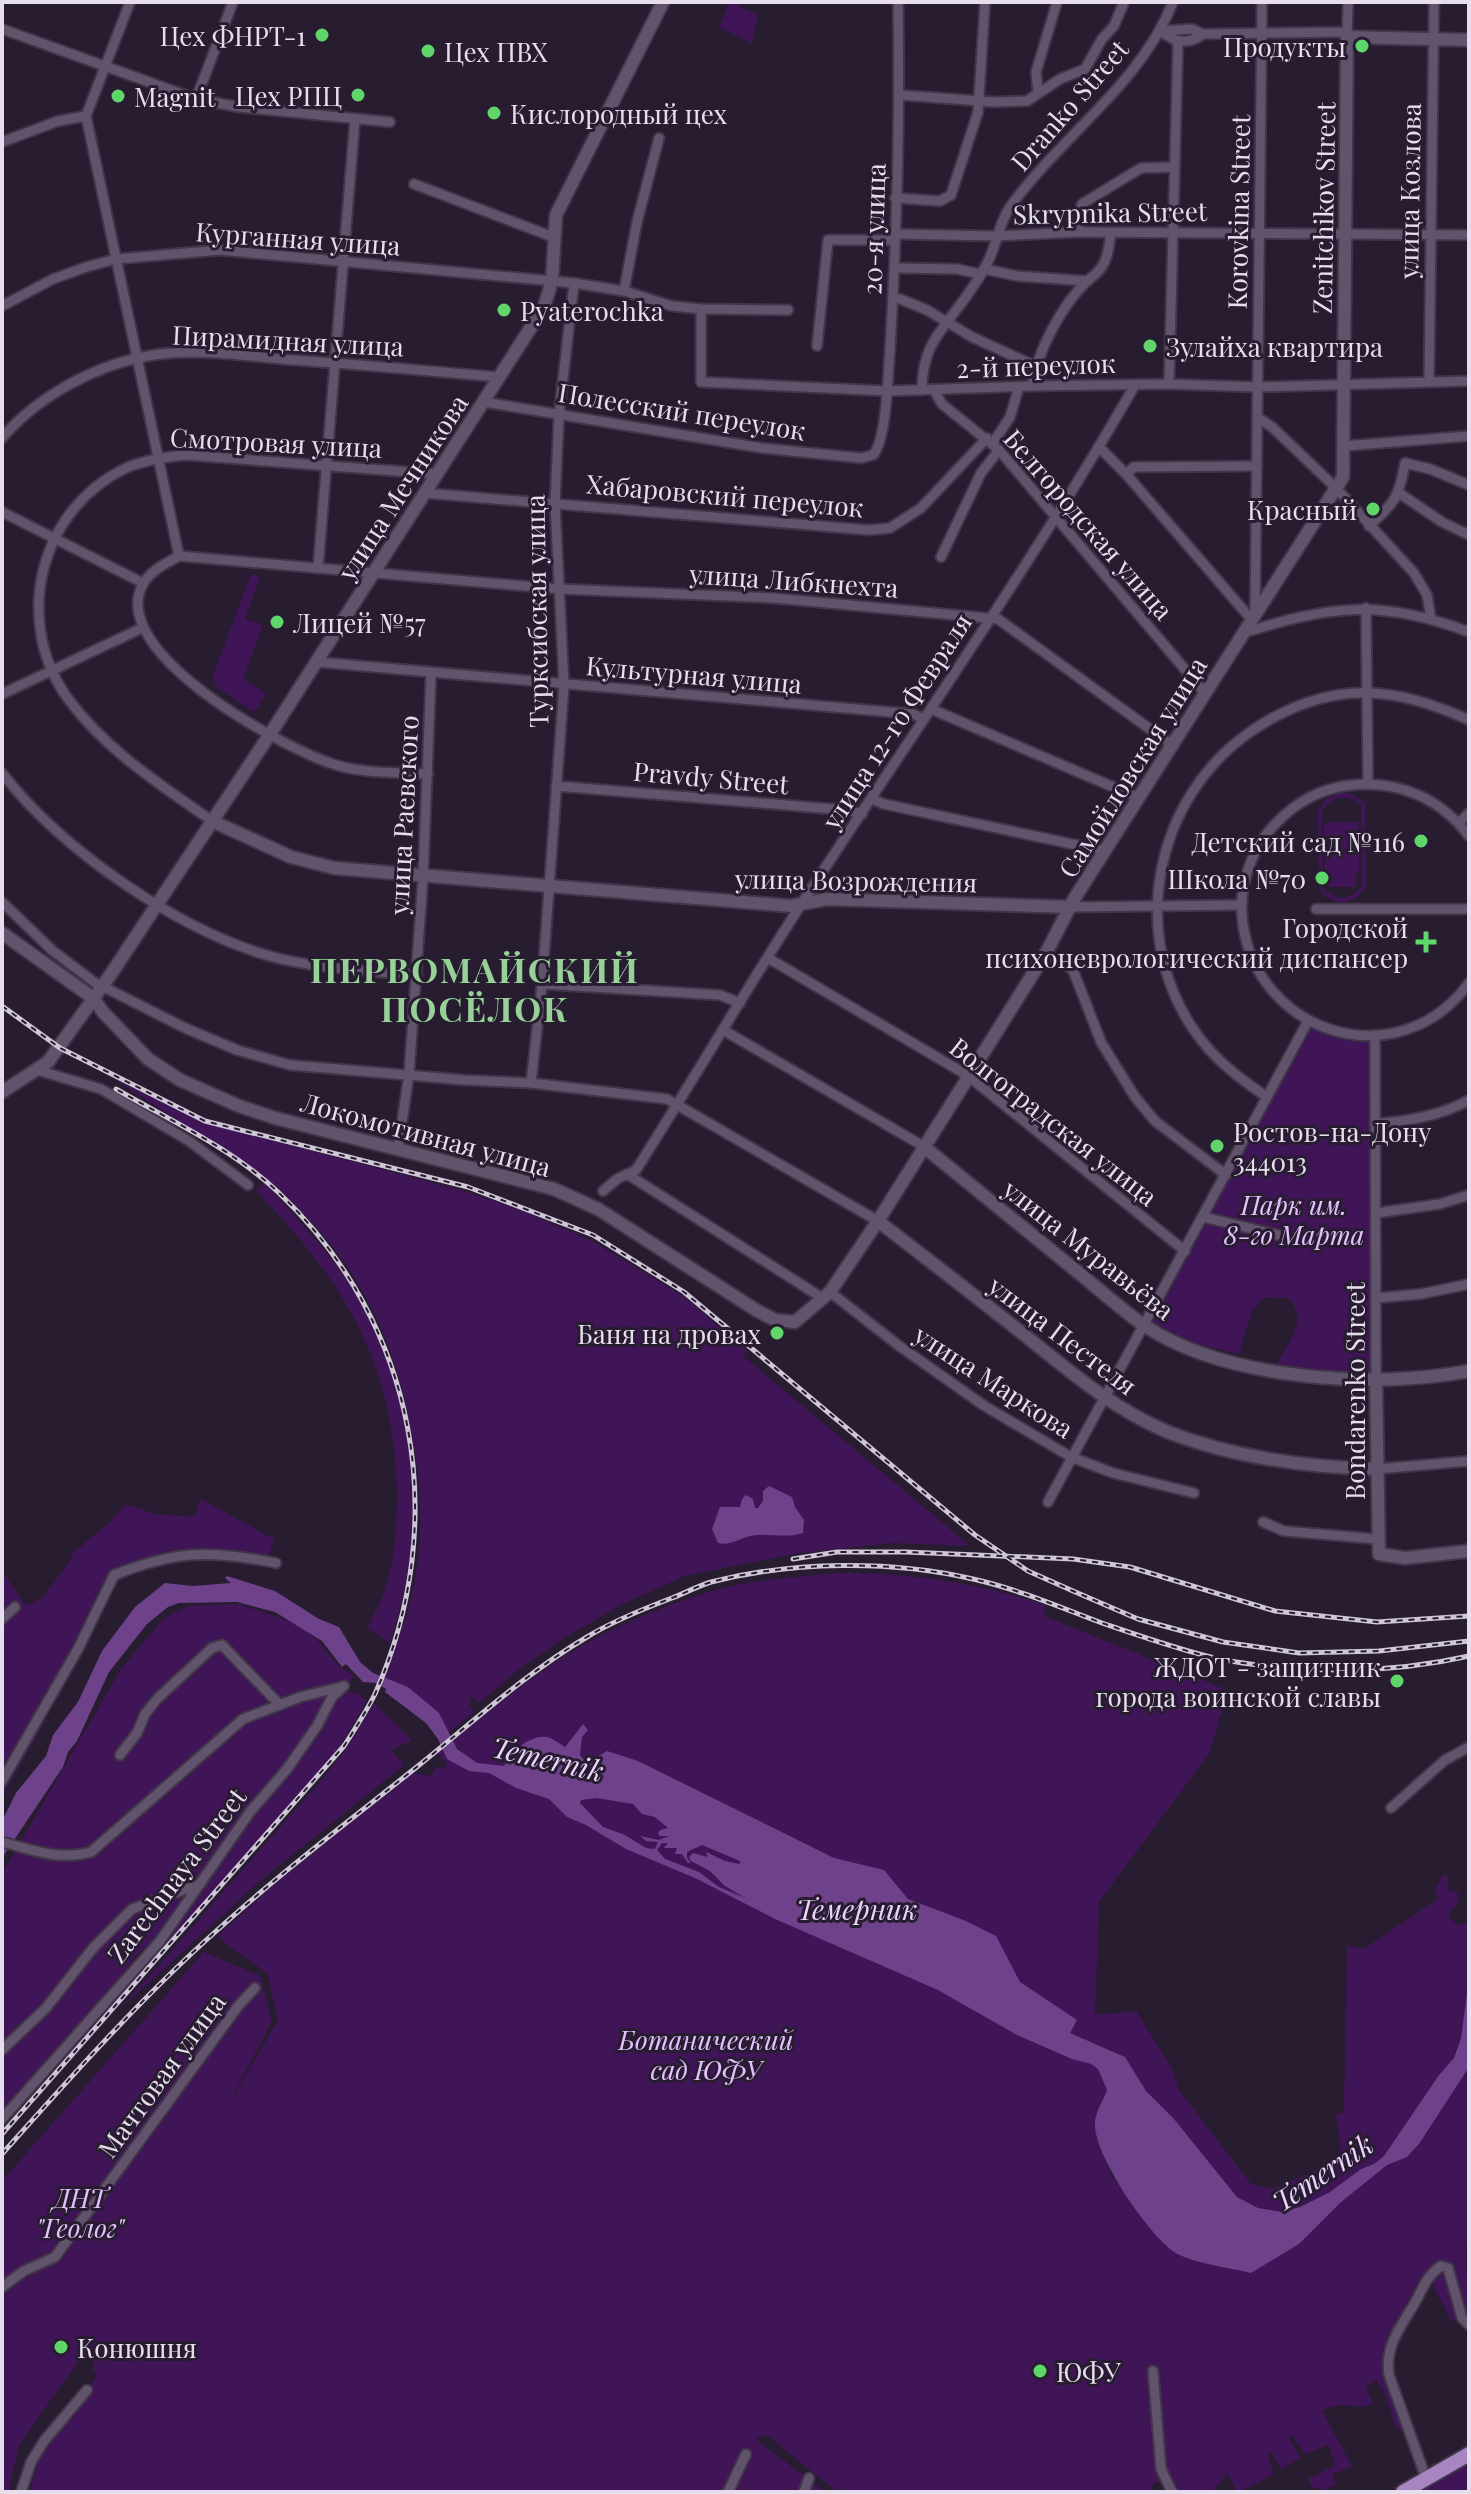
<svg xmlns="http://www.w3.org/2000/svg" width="1471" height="2494" viewBox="0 0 1471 2494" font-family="'Playfair Display',serif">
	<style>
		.green { fill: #401558; fill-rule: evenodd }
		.water { fill: #6d428a; fill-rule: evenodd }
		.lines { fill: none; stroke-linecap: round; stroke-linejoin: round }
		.street-casing { stroke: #403647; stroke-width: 13 }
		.secondary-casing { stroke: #403647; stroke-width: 16 }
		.primary-casing { stroke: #403647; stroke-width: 18 }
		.street { stroke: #60536b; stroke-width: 9 }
		.secondary { stroke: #60536b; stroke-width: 12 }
		.primary { stroke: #a785c0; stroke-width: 14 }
		.rail-casing { stroke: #cfc7d6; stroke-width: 5 }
		.rail { stroke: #281c31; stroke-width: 2; stroke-dasharray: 6; stroke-linecap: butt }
		.poi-dot { fill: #60d56a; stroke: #281c31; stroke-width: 3 }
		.labels { text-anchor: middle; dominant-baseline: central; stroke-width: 6; stroke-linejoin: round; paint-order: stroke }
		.poi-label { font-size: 26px; fill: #e6deec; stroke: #281c31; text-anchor: end }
		.street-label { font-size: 26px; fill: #e6deec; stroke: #281c31 }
		.park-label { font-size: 26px; font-style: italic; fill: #e4c1fe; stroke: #281c31 }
		.water-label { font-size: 28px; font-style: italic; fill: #ebd4fd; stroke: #281c31 }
		.district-label { font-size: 34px; font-weight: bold; letter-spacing: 2px; fill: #97d198; stroke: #281c31 }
	</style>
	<rect width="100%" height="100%" fill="#281c31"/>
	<!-- green -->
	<g class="green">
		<polygon points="730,2 758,15 752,43 719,27"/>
		<polygon points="251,574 260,577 245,619 263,625 243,679 266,694 254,712 215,686 216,682 211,681"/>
		<path d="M1339,793H1350L1365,802L1366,886C1354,907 1332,907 1319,888L1318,811L1326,799ZM1336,798H1350L1361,804L1362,885C1352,901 1334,902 1323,887L1322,812L1326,805Z"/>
		<polygon points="1358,822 1359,872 1356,873 1356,887 1328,887 1328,873 1325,872 1324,823"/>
		<path d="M1316,1028L1363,1037L1369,1044L1372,1375L1327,1374L1276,1365C1287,1344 1311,1317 1287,1298L1265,1297L1252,1310L1239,1354L1191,1343L1153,1322L1303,1036L1309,1030Z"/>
		<path d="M112,1078L205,1123L461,1190L523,1211L592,1241L683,1296L746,1350L743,1356L970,1546L892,1543L800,1553L684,1576L621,1605L564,1638L518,1670L479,1703L472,1696L469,1703L474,1712L448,1733L408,1687L384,1678C393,1653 403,1628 410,1603C423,1551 423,1498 414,1446C395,1329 352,1250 260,1173Z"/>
		<path d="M265,1183C292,1214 321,1243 344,1276C394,1347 422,1456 412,1542C408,1577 400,1610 390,1643L368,1628C373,1615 381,1602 385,1589C395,1559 397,1524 397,1492C395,1364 344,1281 256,1191Z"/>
		<polygon points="201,1499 275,1540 263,1567 203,1557 140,1571 115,1584 37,1736 2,1796 2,1571 26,1606 43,1597 72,1558 73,1553 108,1524 126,1504 155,1514 194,1517"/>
		<path d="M838,1573C910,1573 976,1582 1045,1605L1044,1616L1232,1692L1217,1722L1219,1724L1208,1755L1099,1902L1095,2015L1136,2011L1171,2067L1179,2090L1251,2184L1271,2189L1342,2160L1336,2115L1344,2112L1347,1945L1364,1949L1438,1899L1435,1888L1443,1875L1448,1876V1890L1456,1892L1459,1896L1457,1905L1447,1915L1457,1925L1469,1923V1978L1461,2038L1454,2058L1439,2075L1384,2156L1374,2164L1361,2169L1330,2192L1300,2207L1282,2212L1258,2208L1237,2197L1174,2119L1146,2091L1125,2057L1094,2043L1098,2069L1107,2090L1097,2113L1095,2126L1110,2174L1165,2245L1192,2260L1206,2262L1340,2203L1387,2165L1407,2157L1419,2144L1469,2067V2243H1466C1465,2272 1469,2300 1469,2330L1463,2323L1451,2320L1431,2281L1439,2266L1386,2360L1406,2427L1401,2430L1396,2429L1386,2395L1376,2380L1365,2388L1373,2403C1355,2413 1347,2397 1322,2411L1352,2466L1332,2475L1336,2484L1323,2491L1320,2486L1313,2489L1308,2479L1336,2465L1328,2445L1305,2454L1291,2434L1289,2437L1300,2458L1281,2469L1272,2453L1267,2454L1274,2474L1240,2491L1236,2490L1227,2473L1212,2492H1175L1170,2482H1154L1150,2492H838L767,2435L755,2439L825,2492H30L40,2456L98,2374L93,2370V2354L88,2347L19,2445L8,2492H2V2181L204,1952L260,1976L272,2021L224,2113L278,2020L267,1973L228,1945L218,1935L282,1878L413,1773L431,1776L436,1766L442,1769L448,1765L437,1753L443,1749L447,1759L463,1754L452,1741C481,1718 509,1694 539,1673C591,1636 655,1608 716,1590C756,1579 797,1577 838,1573Z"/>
		<path d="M239,1604C262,1613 296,1619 314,1637C330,1654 331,1663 354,1676L346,1691L358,1694L367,1701L341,1745L319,1772L72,2053L68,2055L64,2053L170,1927L136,1955L91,2017L2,2112V1874L121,1669L164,1618L189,1606Z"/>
		<polygon points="374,1703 412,1740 391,1750 404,1765 261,1880 120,2009 320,1782 347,1748"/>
		<polygon points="1469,2461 1469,2492 1418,2492"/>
	</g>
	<!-- water -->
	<g class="water">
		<path d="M769,1486L792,1497L795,1507L804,1520L803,1533C785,1539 768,1532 750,1536C738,1539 730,1546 718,1543L712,1529L720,1507H740L742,1499L746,1495L753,1499L755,1508H758L763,1501V1491Z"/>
		<path d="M227,1576L275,1591L319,1619L339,1627L360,1662L373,1673L408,1687L439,1713L457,1749L477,1763L504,1766C511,1752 529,1735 547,1737C552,1738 560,1744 565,1747L583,1724L588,1730L582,1737L580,1755L584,1760H592L607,1751L638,1761L834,1858L884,1870L908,1899L966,1921L996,1936L1020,1982L1077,2020L1070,2033L1125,2057L1146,2091L1174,2119L1237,2197L1258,2208L1282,2212L1300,2207L1330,2192L1361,2169L1374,2164L1384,2156L1439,2075L1454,2058L1461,2038L1469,1978V2067L1419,2144L1407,2157L1387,2165L1340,2203L1299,2244L1251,2273C1228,2267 1194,2264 1174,2252C1149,2235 1094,2156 1095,2124C1095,2112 1103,2101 1107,2090L1098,2069L1091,2064L1072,2059L1017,2035L938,1990L775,1919L695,1878L626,1849L586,1825L567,1817L549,1799L516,1788L489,1773L469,1771L447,1759L438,1739L426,1723L385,1692L386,1689L376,1683L363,1682L346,1664L342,1667L322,1641L275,1612L237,1602L179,1603L168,1607L147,1624L109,1672L77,1741L68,1752L63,1767L2,1858V1821L16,1793L46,1756L53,1735L78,1702L102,1651L135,1607L165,1583L193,1586L231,1583L225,1578ZM597,1798L633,1804L642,1814L655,1817L668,1828L660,1830L658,1834L660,1836H669L659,1840L640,1836L646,1841L658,1842L655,1849L646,1848L625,1835L603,1827L580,1803L581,1800ZM662,1843H668L664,1848H677L675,1854H682L688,1863H691L687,1858V1852L702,1845L740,1861V1864L725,1861L706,1852L708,1857L693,1853L689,1857L691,1861L710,1871L725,1886L745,1898L719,1887L699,1872L665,1859L657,1850Z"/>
	</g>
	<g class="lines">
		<!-- street casing -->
		<g class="street-casing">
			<g id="street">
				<polyline points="2,29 196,99 239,107 390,122"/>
				<polyline points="1161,31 1192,29 1203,34 1347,32"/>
				<path d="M1161,31C1175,43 1188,45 1203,34"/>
				<polyline points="1347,37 1348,2"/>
				<polyline points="1038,92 1036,72 1057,2"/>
				<polyline points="900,95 994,102 1027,101 1060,79 1085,69 1102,39 1114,26 1124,2"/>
				<polyline points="196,99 233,2"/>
				<polyline points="86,116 179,556"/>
				<polyline points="86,116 130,2"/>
				<polyline points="2,142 58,121 86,116"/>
				<polyline points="414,184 553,237"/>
				<polyline points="895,198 940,201 951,195 978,112 985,2"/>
				<polyline points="1079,232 1079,213 1082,204 1141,168 1175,167"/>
				<polyline points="896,234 996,236 1079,232 1469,235"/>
				<polyline points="895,268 957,269 980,274"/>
				<polyline points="984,269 1017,276 1088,281"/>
				<polyline points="624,291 637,222 659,138"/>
				<polyline points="900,299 927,310 972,337 1035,366"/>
				<polyline points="2,306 53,279 86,267 116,259 220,250 574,283 624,291 672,306 701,309 788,310"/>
				<polyline points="701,309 701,382 887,391 1032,386 1169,384 1257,387 1469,381"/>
				<polyline points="817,346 828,240 895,240"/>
				<polyline points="1429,381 1434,2"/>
				<polyline points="1169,384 1178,42"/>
				<path d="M1032,386C1038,350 1061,306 1087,281C1094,275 1100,272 1104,263C1109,254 1109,243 1111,233"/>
				<path d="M922,390C922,343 943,330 968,294C977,281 987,267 992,252C998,237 1001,220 1010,207C1061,136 1141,84 1173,2"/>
				<polyline points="934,390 942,404 999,450 1205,693"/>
				<path d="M484,402L762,448L861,458L873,455C887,440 888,371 890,349C897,233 900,118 898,2"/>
				<polyline points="1257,417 1272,427 1336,488 1414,573 1427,595 1431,619"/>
				<path d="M2,438C37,397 95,365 148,356C191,348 238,355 281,359C354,364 426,371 499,377"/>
				<polyline points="993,443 1010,417 1019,387"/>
				<polyline points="1343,446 1469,436"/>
				<polyline points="1099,447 1126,474 1252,620"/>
				<polyline points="1126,474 1134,467 1257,466"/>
				<polyline points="424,493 869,530 890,528 921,508 987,438"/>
				<polyline points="1399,493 1442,522 1469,535"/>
				<polyline points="2,512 143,583"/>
				<path d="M1369,526C1395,503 1399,497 1405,463L1430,469L1469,485"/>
				<polyline points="941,557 981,473 999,450"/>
				<polyline points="318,568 355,119"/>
				<polyline points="1366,608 1368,783"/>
				<polyline points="1255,615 1262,2"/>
				<path d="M1243,633C1332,605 1381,599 1469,632"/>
				<polyline points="316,662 913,714 924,719"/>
				<polyline points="2,694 142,628"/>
				<polyline points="931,709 1139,798"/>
				<path d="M2,773C62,850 181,933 277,958C323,969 370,971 417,975"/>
				<path d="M428,774C396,772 360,774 330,763C280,746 109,653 142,586C148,572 166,563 179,556L560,589L774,598L998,619L1172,745"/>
				<polyline points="556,786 845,810 862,814"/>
				<polyline points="872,799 884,804 1105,851"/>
				<path d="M212,821C161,785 107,751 69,700C12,623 38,510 126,468C144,460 165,457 185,455L437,474"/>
				<polyline points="1459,823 1469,813"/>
				<path d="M1469,836C1441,799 1399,780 1352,785C1319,788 1291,805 1269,831C1250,854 1240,886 1242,916C1252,1034 1398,1080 1469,983"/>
				<polyline points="2,902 53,951 94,982 185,1028 237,1050 290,1065 465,1080 531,1083 667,1099 878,1221"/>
				<polyline points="1070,907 1241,905"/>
				<polyline points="1316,909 1469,909"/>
				<polyline points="1046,953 1073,970 1101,1042 1135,1097 1155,1121 1226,1175"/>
				<polyline points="768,958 967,1075 1185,1251"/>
				<polyline points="542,984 720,995 740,1003"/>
				<polyline points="723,1030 923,1146"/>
				<polyline points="1375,1036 1376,1381"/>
				<polyline points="37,1070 101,1089 189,1141 248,1185"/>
				<polyline points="531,1083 542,984 564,685 555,504 559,414 574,283"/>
				<path d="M1267,1097C1240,1079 1215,1060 1196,1033C1127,936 1154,799 1250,732C1284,708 1328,691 1370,693C1404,694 1438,706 1469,720"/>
				<path d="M1375,1124C1407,1121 1441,1116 1469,1100"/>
				<polyline points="398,1149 409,1074 423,877 431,674"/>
				<polyline points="627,1174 824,1299"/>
				<path d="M603,1191L617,1179L636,1170C692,1082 745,991 802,903C914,731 1033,563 1135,385"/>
				<polyline points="1376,1213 1440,1204 1469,1195"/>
				<polyline points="1203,1217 1278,1235"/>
				<polyline points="830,1292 898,1345 983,1405 1071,1457 1113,1473 1194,1493"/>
				<polyline points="1376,1298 1421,1294 1469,1284"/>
				<polyline points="1377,1469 1469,1461"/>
				<polyline points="1048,1502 1308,1021"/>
				<polyline points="1263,1522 1284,1531 1377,1539"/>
				<polyline points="2,1619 15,1607"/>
				<polyline points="120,1755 137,1733 145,1714 158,1698 212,1648 222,1645 280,1705"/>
				<path d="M2,1781L78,1649L114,1575C177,1550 211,1550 276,1563"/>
				<polyline points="1391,1808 1445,1760 1469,1747"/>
				<path d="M2,1842C33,1850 59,1861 91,1852L243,1719L300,1697L341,1687"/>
				<polyline points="2,2050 46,2008 93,1948 132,1909 200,1884"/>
				<polyline points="2,2119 160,1941 250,1812 287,1769 317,1726 332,1697 344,1686"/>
				<polyline points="2,2287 24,2271 55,2257 239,2005 255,1988"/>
				<polyline points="1153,2371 1161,2469 1172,2492"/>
				<path d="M1426,2478L1389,2375C1384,2343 1404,2324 1418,2297C1424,2285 1428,2275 1441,2266L1448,2268L1462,2318L1469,2325"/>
				<polyline points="21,2492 31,2462 44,2441 87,2390"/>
				<polyline points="728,2492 746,2454"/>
				<polyline points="804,2492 809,2478"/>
			</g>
		</g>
		<!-- secondary casing -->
		<g class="secondary-casing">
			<g id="secondary">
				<polyline points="212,821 291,857 334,868 791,906 827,899 1070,907"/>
				<polyline points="2,933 93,998 103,1012 148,1059 180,1080 239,1106 275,1118 554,1189 598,1209 756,1310 775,1320 795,1322 830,1292 878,1221 1046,953 1074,899 1343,477 1347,37 1469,40"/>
				<polyline points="2,1092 48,1062 111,974 274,728 544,307 552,281 556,215 663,2"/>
				<path d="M923,1146C973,1187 1023,1228 1074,1269C1097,1287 1120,1309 1145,1326C1227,1380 1375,1389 1469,1371"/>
				<path d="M878,1221C926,1258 974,1295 1022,1333C1068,1370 1113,1409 1168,1432C1234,1458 1306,1467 1377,1469"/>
				<polyline points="1376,1381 1379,1554 1405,1558 1469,1551"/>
			</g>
		</g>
		<!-- primary casing -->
		<g class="primary-casing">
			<polyline id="primary" points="1403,2492 1469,2454"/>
		</g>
		<!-- street -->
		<use href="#street" class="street"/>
		<!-- secondary -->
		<use href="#secondary" class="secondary"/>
		<!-- primary -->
		<use href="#primary" class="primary"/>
		<!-- rail casing -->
		<g class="rail-casing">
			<g id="rail">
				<polyline points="2,1006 60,1048 205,1121 468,1187 593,1235 684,1292 975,1535 1028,1571 1073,1591 1138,1619 1223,1642 1299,1653 1379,1651 1469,1641"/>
				<polyline points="793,1559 837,1552 906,1552 1073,1559 1130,1567 1275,1611 1377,1622 1469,1616"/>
				<path d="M2,2134L344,1746C355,1729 366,1712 375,1694C452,1521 417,1324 279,1193C233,1149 171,1121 116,1089"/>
				<path d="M2,2154C70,2078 138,2001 214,1933C279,1874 349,1821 418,1766C473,1722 526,1673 587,1637C613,1621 643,1609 672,1598C685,1593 698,1586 711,1582C792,1561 892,1560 973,1579C1018,1589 1059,1607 1102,1623C1137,1635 1188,1653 1224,1660C1303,1674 1390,1674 1469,1656"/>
			</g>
		</g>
		<!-- rail -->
		<use href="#rail" class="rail"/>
	</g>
	<!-- markers -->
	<g class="poi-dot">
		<circle cx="322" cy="35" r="8"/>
		<circle cx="1362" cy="46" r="8"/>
		<circle cx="428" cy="51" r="8"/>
		<circle cx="358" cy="95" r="8"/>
		<circle cx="118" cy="96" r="8"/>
		<circle cx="494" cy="113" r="8"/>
		<circle cx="504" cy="310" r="8"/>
		<circle cx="1150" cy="346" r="8"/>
		<circle cx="1373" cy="509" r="8"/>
		<circle cx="277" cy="622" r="8"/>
		<circle cx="1421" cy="841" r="8"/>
		<circle cx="1322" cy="878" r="8"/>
		<path d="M1422 930h8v8h8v8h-8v8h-8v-8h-8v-8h8z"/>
		<circle cx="1217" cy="1146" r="8"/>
		<circle cx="777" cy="1333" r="8"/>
		<circle cx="1397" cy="1681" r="8"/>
		<circle cx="61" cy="2347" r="8"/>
		<circle cx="1040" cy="2371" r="8"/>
	</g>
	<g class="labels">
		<!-- poi labels -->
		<g class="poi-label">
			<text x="306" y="35">Цех ФНРТ-1</text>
			<text x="1346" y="46">Продукты</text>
			<text x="444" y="51" text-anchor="start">Цех ПВХ</text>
			<text x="342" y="95">Цех РПЦ</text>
			<text x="134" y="96" text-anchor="start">Magnit</text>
			<text x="510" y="113" text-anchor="start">Кислородный цех</text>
			<text x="520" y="310" text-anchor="start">Pyaterochka</text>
			<text x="1166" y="346" text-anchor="start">Зулайха квартира</text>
			<text x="1357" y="509">Красный</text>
			<text x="293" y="622" text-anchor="start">Лицей №57</text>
			<text x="1405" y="841">Детский сад №116</text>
			<text x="1306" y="878">Школа №70</text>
			<text x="1408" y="927">Городской<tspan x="1408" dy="30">психоневрологический диспансер</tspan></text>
			<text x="1233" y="1131" text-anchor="start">Ростов-на-Дону<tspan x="1233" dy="30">344013</tspan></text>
			<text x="761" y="1333">Баня на дровах</text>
			<text x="1381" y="1666">ЖДОТ - защитник<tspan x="1381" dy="30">города воинской славы</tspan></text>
			<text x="77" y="2347" text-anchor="start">Конюшня</text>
			<text x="1056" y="2371" text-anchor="start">ЮФУ</text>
		</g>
		<!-- street labels -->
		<g class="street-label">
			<text transform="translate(1069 105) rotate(-49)">Dranko Street</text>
			<text transform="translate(1409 191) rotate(-89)">улица Козлова</text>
			<text transform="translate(1323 208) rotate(-89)">Zenitchikov Street</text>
			<text transform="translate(1110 212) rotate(-1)">Skrypnika Street</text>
			<text transform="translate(1238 212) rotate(-89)">Korovkina Street</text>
			<text transform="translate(873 229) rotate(-88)">20-я улица</text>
			<text transform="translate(298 238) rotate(4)">Курганная улица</text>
			<text transform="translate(288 340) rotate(3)">Пирамидная улица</text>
			<text transform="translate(1036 365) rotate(-2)">2-й переулок</text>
			<text transform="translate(682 411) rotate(9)">Полесский переулок</text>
			<text transform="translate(276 442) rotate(3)">Смотровая улица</text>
			<text transform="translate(402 487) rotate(-57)">улица Мечникова</text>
			<text transform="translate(725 495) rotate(5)">Хабаровский переулок</text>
			<text transform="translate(1089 524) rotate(49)">Белгородская улица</text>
			<text transform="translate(794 580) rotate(4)">улица Либкнехта</text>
			<text transform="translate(536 611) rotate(-91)">Турксибская улица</text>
			<text transform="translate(694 674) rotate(5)">Культурная улица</text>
			<text transform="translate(896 721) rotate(-57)">улица 12-го Февраля</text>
			<text transform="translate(1132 767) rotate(-58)">Самойловская улица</text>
			<text transform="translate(711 777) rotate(5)">Pravdy Street</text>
			<text transform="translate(403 815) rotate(-87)">улица Раевского</text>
			<text transform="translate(856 880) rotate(1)">улица Возрождения</text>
			<text transform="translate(1054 1121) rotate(38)">Волгоградская улица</text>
			<text transform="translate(426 1134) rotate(15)">Локомотивная улица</text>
			<text transform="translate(1089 1249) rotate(38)">улица Муравьёва</text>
			<text transform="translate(1063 1335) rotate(37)">улица Пестеля</text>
			<text transform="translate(994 1381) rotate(33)">улица Маркова</text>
			<text transform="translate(1354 1391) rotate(-90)">Bondarenko Street</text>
			<text transform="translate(176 1875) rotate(-53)">Zarechnaya Street</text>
			<text transform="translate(161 2075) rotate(-54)">Мачтовая улица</text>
		</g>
		<!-- park labels -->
		<g class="park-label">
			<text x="1294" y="1204">Парк им.<tspan x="1294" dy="30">8-го Марта</tspan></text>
			<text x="706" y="2039">Ботанический<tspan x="706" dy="30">сад ЮФУ</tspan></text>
			<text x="80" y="2197">ДНТ<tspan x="80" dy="30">"Геолог"</tspan></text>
		</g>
		<!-- water labels -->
		<g class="water-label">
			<text transform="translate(548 1758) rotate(13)">Temernik</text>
			<text x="857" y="1908">Темерник</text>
			<text transform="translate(1322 2172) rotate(-34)">Temernik</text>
		</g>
		<!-- district labels -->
		<g class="district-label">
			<text x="475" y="969">ПЕРВОМАЙСКИЙ<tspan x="475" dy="39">ПОСЁЛОК</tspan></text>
		</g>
	</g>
	<!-- border -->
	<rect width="1471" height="2494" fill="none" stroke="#e6deec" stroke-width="8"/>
</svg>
